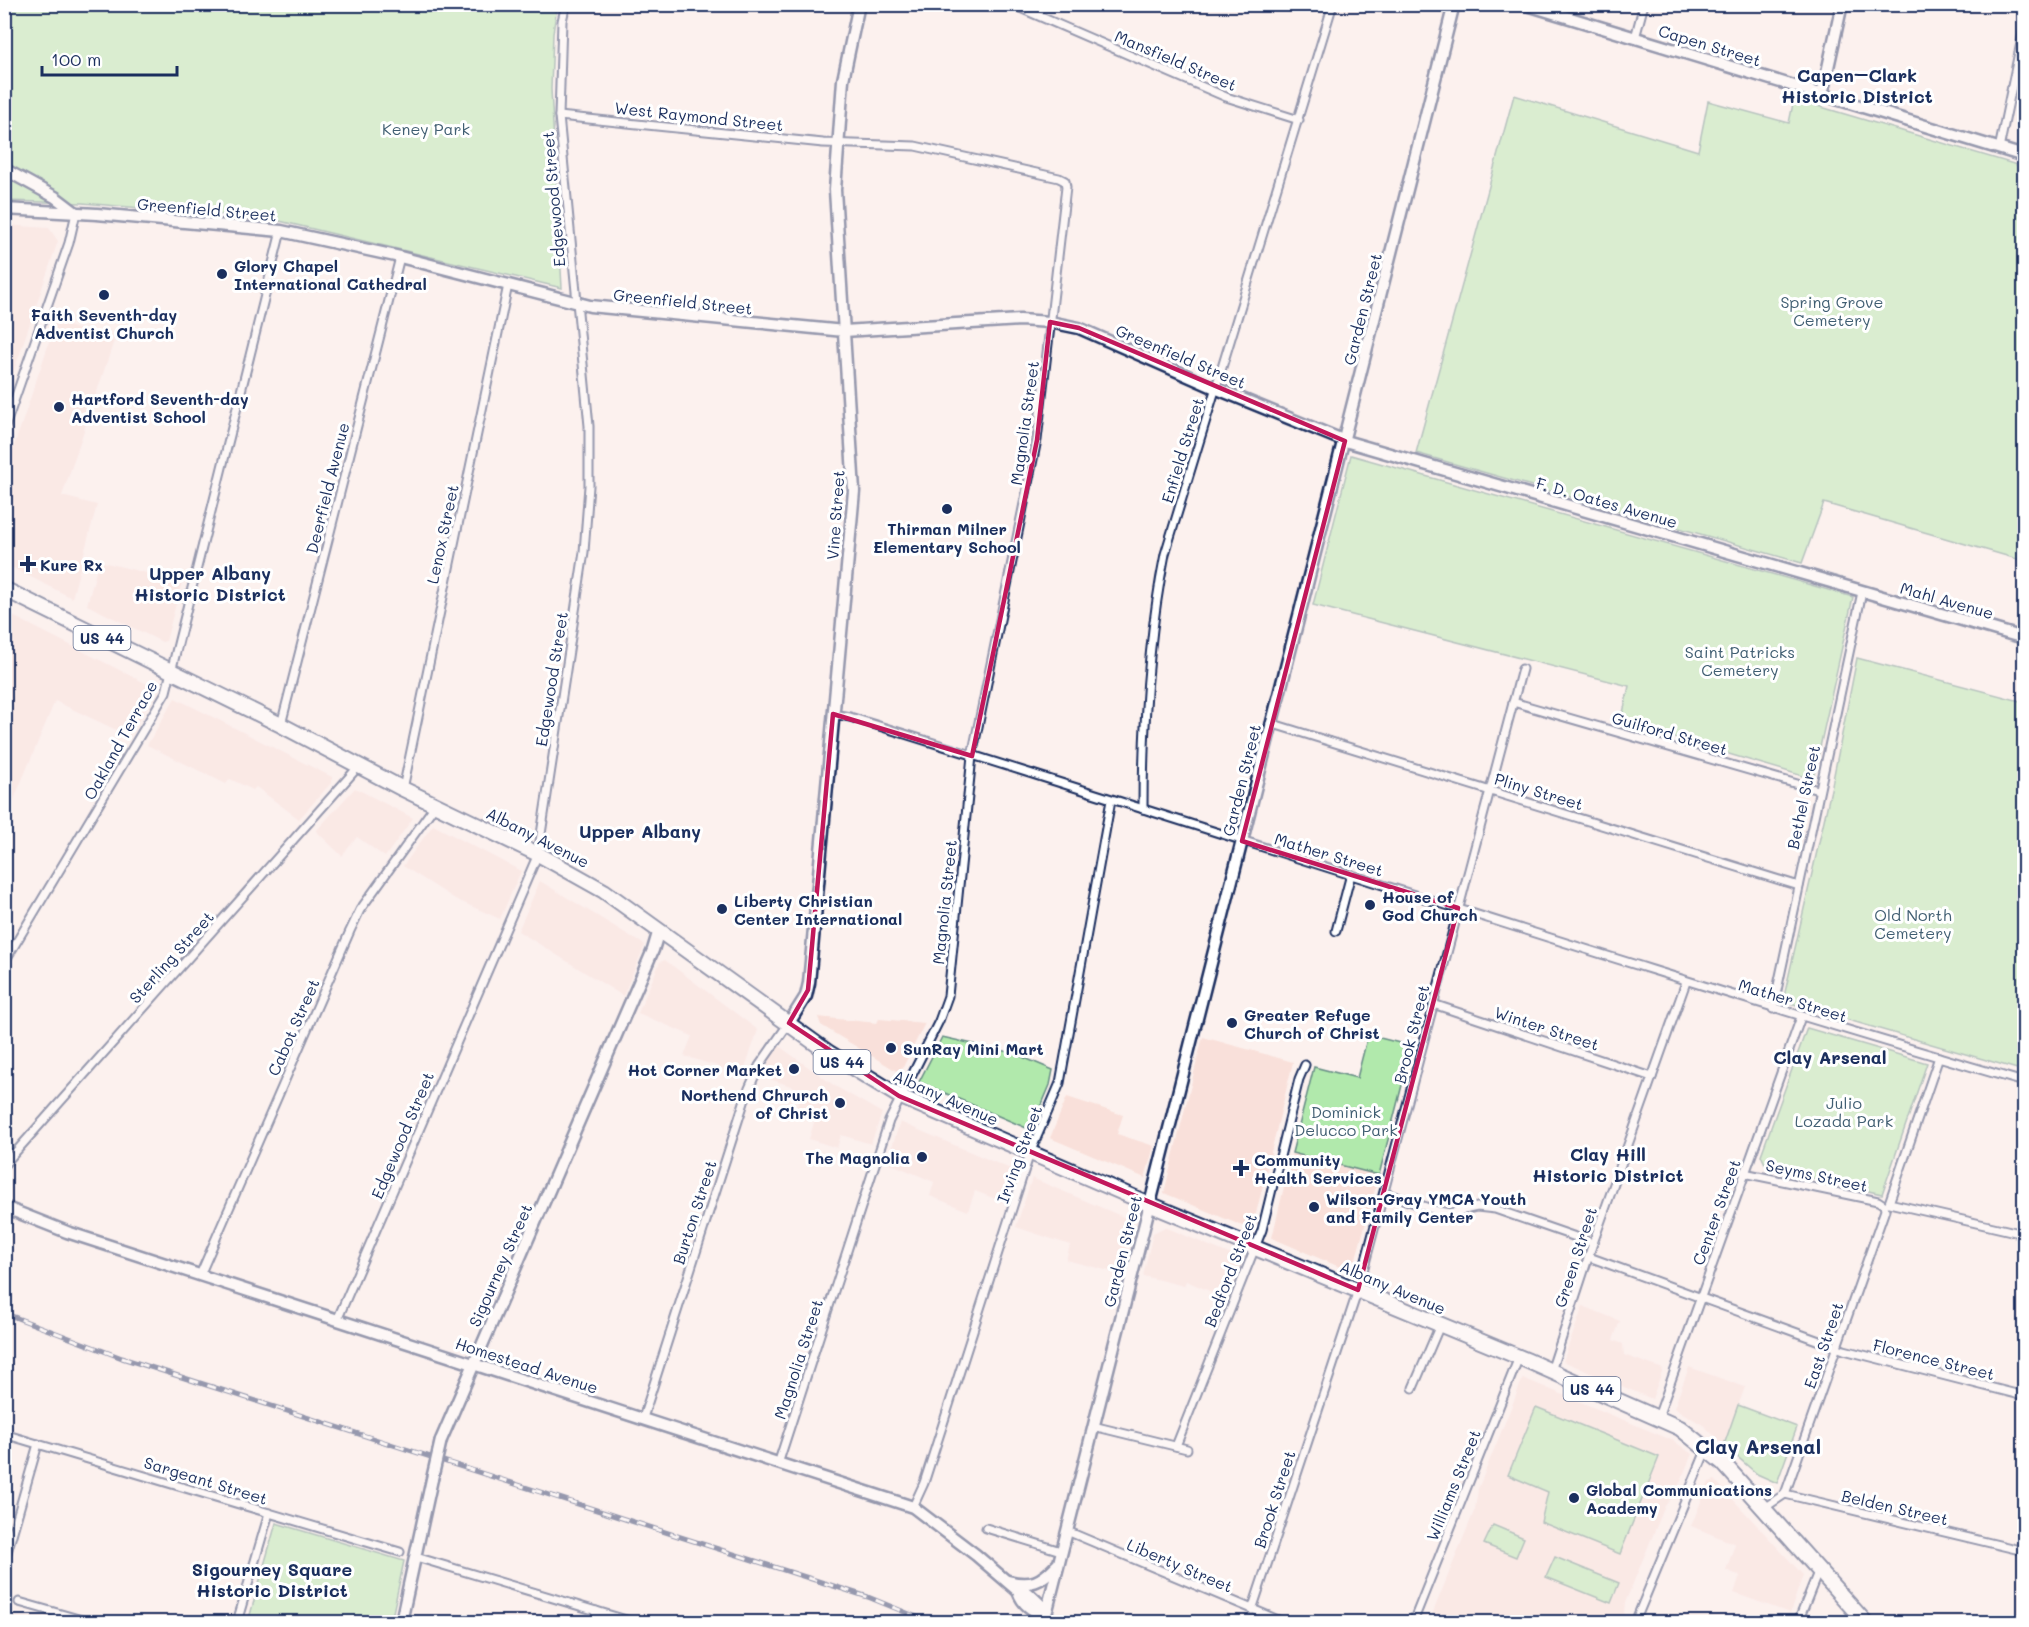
<svg xmlns="http://www.w3.org/2000/svg" width="2029" height="1627" viewBox="0 0 2029 1627" font-family="Mali,sans-serif">
	<style>
		.built { fill: #f9e0da }
		.green { fill: #b1e9ac; stroke: #668c85; stroke-width: 1.5 }
		.lines { fill: none; stroke-linecap: round; stroke-linejoin: round }
		.street-casing { stroke: #1b2f5e; stroke-width: 11 }
		.secondary-casing { stroke: #1b2f5e; stroke-width: 15 }
		.highway-casing { stroke: #1b2f5e; stroke-width: 18 }
		.street { stroke: #fff; stroke-width: 7 }
		.secondary { stroke: #fff; stroke-width: 10 }
		.highway { stroke: #fff; stroke-width: 14 }
		.rail-casing { stroke: #1b2f5e; stroke-width: 5 }
		.rail { stroke: #fff; stroke-width: 3; stroke-dasharray: 9; stroke-linecap: butt }
		.secondary-bridge-casing { stroke: #1b2f5e; stroke-width: 15; stroke-linecap: butt }
		.secondary-bridge { stroke: #fff; stroke-width: 10 }
		.marked { fill: none; stroke: #c2185b; stroke-width: 4.5; stroke-linejoin: round }
		.poi-dot { fill: #1b2f5e; stroke: #fff; stroke-width: 2 }
		.labels { text-anchor: middle; dominant-baseline: central; stroke-width: 6; stroke-linejoin: round; paint-order: stroke }
		.shield { fill: #fff; stroke: #5f6d8e; stroke-width: 1.5 }
		.shield-label { font-size: 15px; font-weight: bold; fill: #1b2f5e }
		.street-label { font-size: 16px; fill: #1b2f5e; stroke: #fff }
		.park-label { font-size: 16px; fill: #405e72; stroke: #fff }
		.poi-label { font-size: 16px; font-weight: bold; fill: #1b2f5e; stroke: #fff; text-anchor: start }
		.neighbourhood-label { font-size: 18px; font-weight: bold; fill: #1b2f5e; stroke: #fff }
		.quarter-label { font-size: 20px; font-weight: bold; fill: #1b2f5e; stroke: #fff }
	</style>
	<rect width="100%" height="100%" fill="#fcf1ee"/>
	<filter id="ink" filterUnits="userSpaceOnUse"><feTurbulence type="fractalNoise" baseFrequency=".0167" numOctaves="2"/><feDisplacementMap in="SourceGraphic" scale="12" xChannelSelector="R" yChannelSelector="G"/><feConvolveMatrix kernelMatrix="1 2 1 2 8 2 1 2 1" color-interpolation-filters="sRGB"/></filter>
	<g filter="url(#ink)">
		<!-- built -->
		<g class="built">
			<polygon points="5,225 49,228 58,241 5,397"/>
			<polygon points="56,322 114,341 62,496 97,505 72,598 5,564 5,473"/>
			<polygon points="99,561 182,582 166,641 162,642 87,605"/>
			<polygon points="5,612 157,689 129,736 55,701 5,821"/>
			<polygon points="175,698 332,777 332,782 299,819 256,787 253,790 230,779 226,784 147,745"/>
			<polygon points="355,788 413,818 385,857 357,837 342,856 316,831"/>
			<polygon points="433,825 521,871 500,919 455,899 403,866"/>
			<polygon points="540,881 645,945 623,996 518,931"/>
			<polygon points="665,960 758,1030 743,1074 684,1056 692,1036 638,1013 660,962"/>
			<polygon points="818,1017 877,1023 879,1019 925,1023 900,1073 837,1035 821,1025"/>
			<polygon points="1203,1037 1293,1062 1252,1230 1164,1193"/>
			<polygon points="779,1046 835,1086 882,1113 871,1144 841,1135 837,1148 809,1139 815,1119 795,1113 802,1090 764,1077 774,1048"/>
			<polygon points="1067,1097 1123,1115 1117,1134 1154,1146 1145,1178 1050,1138"/>
			<polygon points="900,1122 1013,1170 1003,1202 975,1191 968,1211 930,1196 934,1182 887,1162"/>
			<polygon points="1292,1153 1379,1175 1353,1269 1349,1271 1272,1238"/>
			<polygon points="1032,1178 1133,1221 1121,1274 1066,1260 1070,1245 1016,1227"/>
			<polygon points="1165,1227 1241,1259 1226,1298 1186,1281 1184,1286 1143,1276 1153,1233"/>
			<polygon points="1583,1306 1620,1321 1613,1340 1623,1344 1624,1355 1663,1369 1652,1399 1563,1361"/>
			<polygon points="1689,1367 1745,1387 1724,1445 1703,1425 1674,1408"/>
			<polygon points="1523,1378 1674,1441 1692,1454 1676,1492 1665,1506 1625,1603 1623,1622 1429,1622 1475,1509 1478,1489"/>
			<polygon points="1715,1480 1803,1575 1790,1613 1734,1593 1740,1576 1726,1570 1735,1544 1691,1526 1709,1482"/>
		</g>
		<!-- green -->
		<g class="green">
			<polygon points="4,5 557,5 553,34 551,89 562,288 271,219 82,203 5,201"/>
			<polygon points="1514,95 1698,151 1708,101 1789,123 1794,99 2024,167 2024,561 1824,503 1802,563 1416,453"/>
			<polygon points="1351,455 1853,597 1813,779 1621,722 1629,686 1313,605"/>
			<polygon points="1857,658 2024,702 2024,1071 1783,1001 1832,785"/>
			<polygon points="1807,1028 1927,1063 1882,1194 1767,1168 1761,1155"/>
			<polygon points="1368,1035 1412,1046 1379,1175 1292,1153 1314,1067 1357,1078"/>
			<polygon points="942,1037 1013,1053 1053,1070 1050,1085 1031,1130 919,1082"/>
			<polygon points="1738,1405 1797,1427 1777,1483 1757,1474 1724,1445"/>
			<polygon points="1536,1407 1659,1457 1620,1554 1541,1522 1548,1492 1508,1475"/>
			<polygon points="276,1523 404,1561 391,1622 248,1622"/>
			<polygon points="1493,1525 1524,1538 1516,1557 1484,1544"/>
			<polygon points="1555,1557 1619,1583 1611,1603 1546,1577"/>
		</g>
		<g class="lines">
			<!-- street casing -->
			<g class="street-casing">
				<g id="street">
					<polyline points="1011,4 1226,97 1299,120"/>
					<polyline points="1635,38 1644,4"/>
					<polyline points="559,116 823,143 915,146 1059,178 1065,181 1066,187 1037,440 972,756 948,996 939,1021 889,1121 779,1461"/>
					<polyline points="1999,149 2024,28"/>
					<polyline points="4,430 69,243 76,213"/>
					<polyline points="1513,702 1818,790"/>
					<path d="M833,714L850,717C1242,838 1631,968 2024,1082"/>
					<polyline points="1270,723 1799,886"/>
					<polyline points="281,725 400,257"/>
					<polyline points="403,789 508,285"/>
					<path d="M1143,809C1143,723 1148,639 1165,554L1333,4"/>
					<polyline points="1336,931 1351,874"/>
					<polyline points="4,963 166,692 281,231"/>
					<polyline points="1433,1004 1652,1077"/>
					<polyline points="1773,1009 1862,592"/>
					<polyline points="1939,1057 1889,1203 2024,1234"/>
					<polyline points="4,1165 359,766"/>
					<polyline points="1744,1173 1878,1201 1884,1205 1885,1210 1785,1494"/>
					<polyline points="1385,1193 1438,1211 1450,1213 1477,1207 1495,1209 1593,1243"/>
					<polyline points="1589,1257 1844,1350 2024,1396"/>
					<polyline points="200,1275 350,931 360,910 436,804"/>
					<polyline points="338,1318 538,854 584,552 589,486 589,426 559,116 562,21 566,4"/>
					<polyline points="1551,1371 1593,1243 1686,982"/>
					<polyline points="1413,1388 1440,1325"/>
					<polyline points="1658,1417 1801,1017"/>
					<polyline points="643,1418 747,1093 759,1066 789,1023"/>
					<polyline points="1093,1426 1187,1449"/>
					<polyline points="4,1434 400,1552"/>
					<polyline points="1176,1446 1262,1230 1299,1079 1305,1065"/>
					<polyline points="913,1507 924,1483 1030,1153 1060,1083 1111,800"/>
					<polyline points="1764,1508 1785,1494 2024,1551"/>
					<polyline points="986,1528 1061,1551"/>
					<polyline points="1067,1531 1283,1622"/>
					<polyline points="416,1557 633,1622"/>
					<polyline points="4,1563 38,1444"/>
					<polyline points="19,1602 89,1622"/>
					<polyline points="1252,1610 1358,1290 1522,669"/>
					<polyline points="237,1622 269,1513"/>
					<polyline points="594,1622 596,1611"/>
					<polyline points="1413,1622 1519,1357"/>
					<polyline points="1635,1622 1707,1448"/>
					<polyline points="1798,1622 1818,1572"/>
				</g>
			</g>
			<!-- secondary casing -->
			<g class="secondary-casing">
				<g id="secondary">
					<polyline points="1524,4 2024,156"/>
					<polyline points="1822,95 1842,4"/>
					<polyline points="4,169 55,197 76,213"/>
					<polyline points="4,209 97,214 281,231 400,257 590,306 844,331 1020,320 1050,322 1079,328 1215,388 1345,441 2024,638"/>
					<polyline points="789,1023 806,996 809,983 854,491 835,190 843,80 859,4"/>
					<polyline points="4,1207 67,1232 913,1507 976,1555 1018,1591 1028,1593 1043,1607 1046,1616"/>
					<polyline points="441,1440 653,950 659,930"/>
					<path d="M1008,1581C1031,1587 1041,1582 1057,1565"/>
					<path d="M1018,1591C1025,1611 1040,1612 1055,1622"/>
					<polyline points="401,1622 432,1479"/>
					<polyline points="1044,1622 1454,4"/>
				</g>
			</g>
			<!-- highway casing -->
			<g class="highway-casing">
				<polyline id="highway" points="4,589 281,725 403,789 538,854 604,891 829,1053 899,1096 1149,1204 1526,1360 1680,1428 1723,1463 1865,1622"/>
			</g>
			<!-- street -->
			<use href="#street" class="street"/>
			<!-- secondary -->
			<use href="#secondary" class="secondary"/>
			<!-- highway -->
			<use href="#highway" class="highway"/>
			<!-- rail casing -->
			<g class="rail-casing">
				<polyline id="rail" points="4,1313 122,1358 868,1597 929,1622"/>
			</g>
			<!-- rail -->
			<use href="#rail" class="rail"/>
			<!-- secondary-bridge casing -->
			<g class="secondary-bridge-casing">
				<polyline id="secondary-bridge" points="432,1479 441,1440"/>
			</g>
			<!-- secondary-bridge -->
			<use href="#secondary-bridge" class="secondary-bridge"/>
		</g>
	</g>
	<!-- marked area -->
	<path d="M0 0H2029V1627H0ZM1050,322L1079,328L1345,441L1242,841L1458,908L1358,1290L899,1096L789,1023L808,990L833,714L972,756L1037,440Z" fill="#fcf1ee" fill-opacity=".55" fill-rule="evenodd"/>
	<path class="marked" d="M1050,322L1079,328L1345,441L1242,841L1458,908L1358,1290L899,1096L789,1023L808,990L833,714L972,756L1037,440Z"/>
	<!-- markers -->
	<g class="poi-dot">
		<circle cx="222" cy="274" r="6"/>
		<circle cx="104" cy="295" r="6"/>
		<circle cx="59" cy="407" r="6"/>
		<circle cx="947" cy="509" r="6"/>
		<path d="M25 555h6v6h6v6h-6v6h-6v-6h-6v-6h6z"/>
		<circle cx="1370" cy="905" r="6"/>
		<circle cx="722" cy="909" r="6"/>
		<circle cx="1232" cy="1023" r="6"/>
		<circle cx="891" cy="1048" r="6"/>
		<circle cx="794" cy="1069" r="6"/>
		<circle cx="840" cy="1103" r="6"/>
		<circle cx="922" cy="1157" r="6"/>
		<path d="M1238 1159h6v6h6v6h-6v6h-6v-6h-6v-6h6z"/>
		<circle cx="1314" cy="1207" r="6"/>
		<circle cx="1574" cy="1498" r="6"/>
	</g>
	<g class="labels">
		<!-- shield labels -->
		<g class="shield">
			<rect x="73.5" y="626" width="57" height="24" rx="4.5"/>
			<rect x="813.5" y="1050" width="57" height="24" rx="4.5"/>
			<rect x="1563.5" y="1377" width="57" height="24" rx="4.5"/>
		</g>
		<g class="shield-label">
			<text x="102" y="638">US 44</text>
			<text x="842" y="1062">US 44</text>
			<text x="1592" y="1389">US 44</text>
		</g>
		<!-- street labels -->
		<g class="street-label">
			<text transform="translate(1710 45) rotate(17)">Capen Street</text>
			<text transform="translate(1176 60) rotate(23)">Mansfield Street</text>
			<text transform="translate(699 116) rotate(6)">West Raymond Street</text>
			<text transform="translate(553 199) rotate(-95)">Edgewood Street</text>
			<text transform="translate(207 209) rotate(5)">Greenfield Street</text>
			<text transform="translate(683 301) rotate(6)">Greenfield Street</text>
			<text transform="translate(1362 309) rotate(-76)">Garden Street</text>
			<text transform="translate(1181 356) rotate(23)">Greenfield Street</text>
			<text transform="translate(1024 423) rotate(-82)">Magnolia Street</text>
			<text transform="translate(1182 450) rotate(-73)">Enfield Street</text>
			<text transform="translate(327 488) rotate(-76)">Deerfield Avenue</text>
			<text transform="translate(1607 502) rotate(16)">F. D. Oates Avenue</text>
			<text transform="translate(835 515) rotate(-86)">Vine Street</text>
			<text transform="translate(442 534) rotate(-78)">Lenox Street</text>
			<text transform="translate(1947 600) rotate(16)">Mahl Avenue</text>
			<text transform="translate(551 679) rotate(-81)">Edgewood Street</text>
			<text transform="translate(1670 733) rotate(16)">Guilford Street</text>
			<text transform="translate(120 740) rotate(-61)">Oakland Terrace</text>
			<text transform="translate(1241 780) rotate(-76)">Garden Street</text>
			<text transform="translate(1539 791) rotate(17)">Pliny Street</text>
			<text transform="translate(1803 797) rotate(-78)">Bethel Street</text>
			<text transform="translate(538 837) rotate(27)">Albany Avenue</text>
			<text transform="translate(1329 854) rotate(17)">Mather Street</text>
			<text transform="translate(944 902) rotate(-84)">Magnolia Street</text>
			<text transform="translate(171 957) rotate(-48)">Sterling Street</text>
			<text transform="translate(1793 1000) rotate(17)">Mather Street</text>
			<text transform="translate(293 1027) rotate(-66)">Cabot Street</text>
			<text transform="translate(1547 1028) rotate(18)">Winter Street</text>
			<text transform="translate(1411 1034) rotate(-76)">Brook Street</text>
			<text transform="translate(946 1097) rotate(24)">Albany Avenue</text>
			<text transform="translate(402 1135) rotate(-67)">Edgewood Street</text>
			<text transform="translate(1019 1154) rotate(-70)">Irving Street</text>
			<text transform="translate(1817 1175) rotate(12)">Seyms Street</text>
			<text transform="translate(694 1212) rotate(-72)">Burton Street</text>
			<text transform="translate(1716 1212) rotate(-70)">Center Street</text>
			<text transform="translate(1122 1251) rotate(-76)">Garden Street</text>
			<text transform="translate(1575 1257) rotate(-72)">Green Street</text>
			<text transform="translate(500 1265) rotate(-66)">Sigourney Street</text>
			<text transform="translate(1230 1270) rotate(-69)">Bedford Street</text>
			<text transform="translate(1393 1287) rotate(23)">Albany Avenue</text>
			<text transform="translate(1823 1345) rotate(-71)">East Street</text>
			<text transform="translate(798 1359) rotate(-72)">Magnolia Street</text>
			<text transform="translate(1934 1359) rotate(14)">Florence Street</text>
			<text transform="translate(527 1365) rotate(18)">Homestead Avenue</text>
			<text transform="translate(206 1480) rotate(17)">Sargeant Street</text>
			<text transform="translate(1453 1485) rotate(-68)">Williams Street</text>
			<text transform="translate(1274 1499) rotate(-72)">Brook Street</text>
			<text transform="translate(1895 1507) rotate(13)">Belden Street</text>
			<text transform="translate(1180 1565) rotate(23)">Liberty Street</text>
		</g>
		<!-- park labels -->
		<g class="park-label">
			<text x="426" y="128">Keney Park</text>
			<text x="1832" y="301">Spring Grove<tspan x="1832" dy="18">Cemetery</tspan></text>
			<text x="1740" y="651">Saint Patricks<tspan x="1740" dy="18">Cemetery</tspan></text>
			<text x="1913" y="914">Old North<tspan x="1913" dy="18">Cemetery</tspan></text>
			<text x="1844" y="1102">Julio<tspan x="1844" dy="18">Lozada Park</tspan></text>
			<text x="1346" y="1111">Dominick<tspan x="1346" dy="18">Delucco Park</tspan></text>
		</g>
		<!-- poi labels -->
		<g class="poi-label">
			<text x="234" y="265">Glory Chapel<tspan x="234" dy="18">International Cathedral</tspan></text>
			<text x="104" y="314" text-anchor="middle">Faith Seventh-day<tspan x="104" dy="18">Adventist Church</tspan></text>
			<text x="71" y="398">Hartford Seventh-day<tspan x="71" dy="18">Adventist School</tspan></text>
			<text x="947" y="528" text-anchor="middle">Thirman Milner<tspan x="947" dy="18">Elementary School</tspan></text>
			<text x="40" y="564">Kure Rx</text>
			<text x="1382" y="896">House of<tspan x="1382" dy="18">God Church</tspan></text>
			<text x="734" y="900">Liberty Christian<tspan x="734" dy="18">Center International</tspan></text>
			<text x="1244" y="1014">Greater Refuge<tspan x="1244" dy="18">Church of Christ</tspan></text>
			<text x="903" y="1048">SunRay Mini Mart</text>
			<text x="782" y="1069" text-anchor="end">Hot Corner Market</text>
			<text x="828" y="1094" text-anchor="end">Northend Chrurch<tspan x="828" dy="18">of Christ</tspan></text>
			<text x="910" y="1157" text-anchor="end">The Magnolia</text>
			<text x="1254" y="1159">Community<tspan x="1254" dy="18">Health Services</tspan></text>
			<text x="1326" y="1198">Wilson-Gray YMCA Youth<tspan x="1326" dy="18">and Family Center</tspan></text>
			<text x="1586" y="1489">Global Communications<tspan x="1586" dy="18">Academy</tspan></text>
		</g>
		<!-- neighbourhood labels -->
		<g class="neighbourhood-label">
			<text x="1857" y="75">Capen–Clark<tspan x="1857" dy="21">Historic District</tspan></text>
			<text x="210" y="573">Upper Albany<tspan x="210" dy="21">Historic District</tspan></text>
			<text x="640" y="831">Upper Albany</text>
			<text x="1830" y="1057">Clay Arsenal</text>
			<text x="1608" y="1154">Clay Hill<tspan x="1608" dy="21">Historic District</tspan></text>
			<text x="272" y="1569">Sigourney Square<tspan x="272" dy="21">Historic District</tspan></text>
		</g>
		<!-- quarter labels -->
		<g class="quarter-label">
			<text x="1758" y="1446">Clay Arsenal</text>
		</g>
	</g>
	<!-- margin -->
	<rect width="2029" height="1627" fill="none" stroke="#fff" stroke-width="24"/>
	<rect x="12" y="12" width="2005" height="1603" fill="none" stroke="#1b2f5e" stroke-width="2" filter="url(#ink)"/>
	<!-- scale -->
	<path d="M42 66v9h135v-9" fill="none" stroke="#1b2f5e" stroke-width="3"/>
	<text x="51" y="66" font-size="18" fill="#1b2f5e" stroke="#ffffff" stroke-width="4.5" paint-order="stroke">100 m</text>
</svg>
